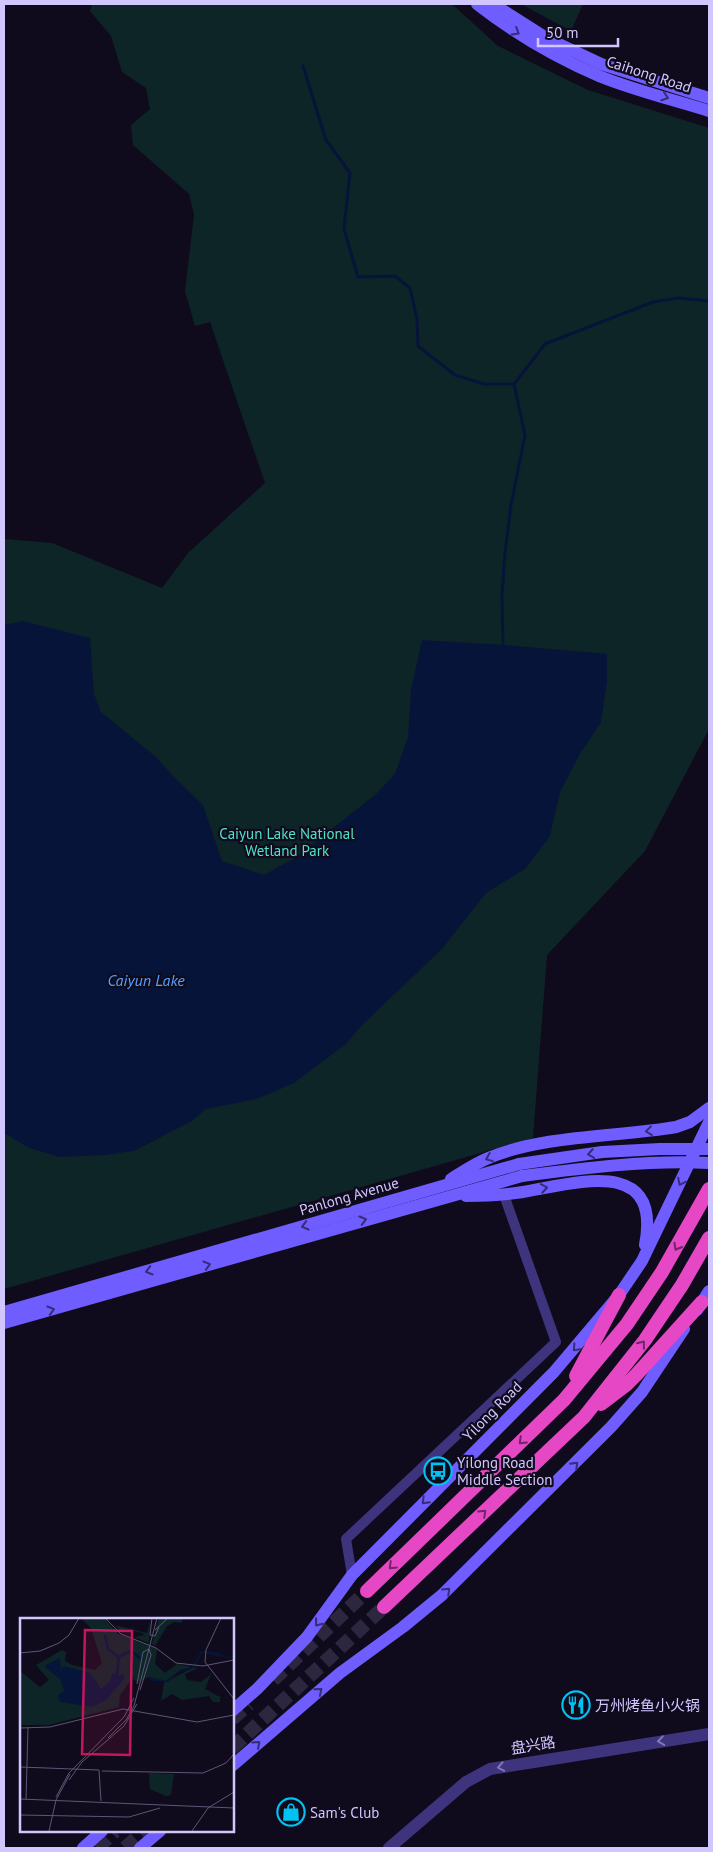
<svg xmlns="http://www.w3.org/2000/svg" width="713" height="1852" viewBox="0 0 713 1852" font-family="'PT Sans','Noto Sans SC',sans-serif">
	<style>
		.green { fill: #0e2527 }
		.water { fill: #071439 }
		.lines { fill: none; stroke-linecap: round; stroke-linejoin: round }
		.stream { stroke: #071439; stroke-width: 3 }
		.trunk-tunnel { stroke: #2c273e; stroke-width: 14; stroke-dasharray: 14 7; stroke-linecap: butt }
		.minor { stroke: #3e347d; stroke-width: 10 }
		.tertiary { stroke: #3e347d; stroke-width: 12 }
		.secondary { stroke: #705dff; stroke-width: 12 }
		.trunk { stroke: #e647c4; stroke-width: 14 }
		.secondary-bridge { stroke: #705dff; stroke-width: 12 }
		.oneway { stroke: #362c77 }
		.oneway2 { stroke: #702668 }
		.oneway3 { stroke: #8176b8 }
		.labels { text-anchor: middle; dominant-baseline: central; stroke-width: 4.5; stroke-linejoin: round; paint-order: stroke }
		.street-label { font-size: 15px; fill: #d2c6ff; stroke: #0f0b1c }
		.park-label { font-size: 15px; fill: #4fe2cb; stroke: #0f0b1c }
		.poi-label { font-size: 15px; fill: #d2c6ff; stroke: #0f0b1c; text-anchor: start }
		.water-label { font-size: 16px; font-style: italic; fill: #54a0ff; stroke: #0f0b1c }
		.inset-river { fill: none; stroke: #071439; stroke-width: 2.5 }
		.inset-road { fill: none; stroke: #5d5677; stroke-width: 1 }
		.view { fill: #c2185b; fill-opacity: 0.15; stroke: #c2185b; stroke-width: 2.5 }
		.inset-edge { fill: none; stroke: #d2c6ff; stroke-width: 2.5 }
	</style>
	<rect width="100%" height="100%" fill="#0f0b1c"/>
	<!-- green -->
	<g class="green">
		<polygon points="92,4 452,4 498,46 588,90 709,128 709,729 645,851 547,955 533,1138 4,1289 4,539 52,543 162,588 188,553 265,483 210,322 195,326 185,291 194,215 189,194 133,145 131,125 150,109 146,88 122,72 111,36 90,11"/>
		<polygon points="521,4 583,4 571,31"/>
	</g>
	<!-- water -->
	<polygon class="water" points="23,621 90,638 94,694 101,712 156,757 175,778 203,805 222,861 264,875 295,858 376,794 395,774 408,737 411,690 422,640 504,645 607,654 607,682 601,722 580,754 560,792 550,836 525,869 486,893 442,949 361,1026 346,1044 294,1083 257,1099 206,1109 192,1121 134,1151 105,1155 59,1157 29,1148 4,1133 4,625"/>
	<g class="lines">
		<!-- stream -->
		<g class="stream">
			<polyline points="303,66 326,140 350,173 344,229 358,277 395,276 410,288 417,319 418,346 455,375 484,384 514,384"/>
			<polyline points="503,645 502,596 505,552 511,505 525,435 514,384 545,344 653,302 678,298 709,301"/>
		</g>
		<!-- trunk-tunnel -->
		<g class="trunk-tunnel">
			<polyline points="273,1680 367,1591"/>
			<polyline points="232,1719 249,1704"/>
			<polyline points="232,1748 384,1607"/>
			<polyline points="97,1848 115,1831"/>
			<polyline points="125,1848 144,1831"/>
		</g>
		<!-- minor -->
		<polyline class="minor" points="352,1575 346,1539 556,1342 504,1195"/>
		<!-- tertiary -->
		<polyline class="tertiary" points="389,1848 466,1782 490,1769 709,1734"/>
		<!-- secondary -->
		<g class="secondary">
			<path d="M477,4C514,33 555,57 599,76C633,90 674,100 709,111"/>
			<polyline points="493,4 548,39 601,64 709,98"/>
			<path d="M451,1179C464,1171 477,1162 491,1157C545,1135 618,1137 676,1127L690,1122L709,1108"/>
			<path d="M466,1196C485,1196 504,1195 523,1192C576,1183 662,1156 645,1245"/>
			<polyline points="697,1310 709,1291"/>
			<polyline points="4,1312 519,1164"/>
			<polyline points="4,1323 522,1176"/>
			<polyline points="232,1711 257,1689 307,1637 352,1575 554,1372 619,1295 642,1261 709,1122"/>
			<polyline points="232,1766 340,1673 403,1627 442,1595 611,1427 642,1392 684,1329"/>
			<polyline points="83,1848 102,1831"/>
			<polyline points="140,1848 160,1831"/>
		</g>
		<!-- trunk -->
		<g class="trunk">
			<polyline points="576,1376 619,1295"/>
			<polyline points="601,1404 626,1385 637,1374 702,1302"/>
			<polyline points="367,1591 564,1400 627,1324 662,1272 709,1189"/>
			<polyline points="384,1607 584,1417 645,1340 682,1285 709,1238"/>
		</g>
		<!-- secondary-bridge -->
		<g class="secondary-bridge">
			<polyline points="519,1164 602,1152 660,1149 709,1149"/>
			<path d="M522,1176C584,1168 646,1160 709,1163"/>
		</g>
	</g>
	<!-- one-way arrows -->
	<defs><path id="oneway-chevron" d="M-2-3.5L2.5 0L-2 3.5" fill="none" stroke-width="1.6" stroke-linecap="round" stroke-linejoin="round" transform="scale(1.25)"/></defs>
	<g class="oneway">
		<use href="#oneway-chevron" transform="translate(516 32) rotate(31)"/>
		<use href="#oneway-chevron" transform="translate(665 97) rotate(18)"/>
		<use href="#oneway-chevron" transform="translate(649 1131) rotate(173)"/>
		<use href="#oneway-chevron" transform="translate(591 1154) rotate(171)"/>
		<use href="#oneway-chevron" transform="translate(489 1158) rotate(158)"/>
		<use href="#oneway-chevron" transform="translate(681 1182) rotate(116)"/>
		<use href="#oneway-chevron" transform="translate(544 1188) rotate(-10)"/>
		<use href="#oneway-chevron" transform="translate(363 1220) rotate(-16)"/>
		<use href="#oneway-chevron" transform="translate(305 1226) rotate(164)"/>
		<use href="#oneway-chevron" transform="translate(207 1265) rotate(-16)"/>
		<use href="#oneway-chevron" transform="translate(149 1271) rotate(164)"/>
		<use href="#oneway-chevron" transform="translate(51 1310) rotate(-16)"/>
		<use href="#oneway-chevron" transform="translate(576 1348) rotate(131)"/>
		<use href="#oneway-chevron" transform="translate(575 1465) rotate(-45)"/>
		<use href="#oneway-chevron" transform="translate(425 1501) rotate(135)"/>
		<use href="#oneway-chevron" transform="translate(447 1591) rotate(-44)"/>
		<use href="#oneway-chevron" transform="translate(318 1623) rotate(128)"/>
		<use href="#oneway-chevron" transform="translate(319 1691) rotate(-40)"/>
		<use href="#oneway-chevron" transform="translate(257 1744) rotate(-42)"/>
	</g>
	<g class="oneway2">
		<use href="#oneway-chevron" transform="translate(677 1247) rotate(120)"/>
		<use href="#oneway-chevron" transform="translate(642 1344) rotate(-52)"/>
		<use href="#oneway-chevron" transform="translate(522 1441) rotate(136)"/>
		<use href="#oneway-chevron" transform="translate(483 1513) rotate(-44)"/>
		<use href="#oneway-chevron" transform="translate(392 1566) rotate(136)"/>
	</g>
	<g class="oneway3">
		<use href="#oneway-chevron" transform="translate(661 1741) rotate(171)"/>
		<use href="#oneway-chevron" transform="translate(501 1767) rotate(169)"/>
	</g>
	<!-- icons -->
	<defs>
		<g id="bus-ring" transform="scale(1.4375)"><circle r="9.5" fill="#0f0b1c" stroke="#00c2f1" stroke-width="1.5"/><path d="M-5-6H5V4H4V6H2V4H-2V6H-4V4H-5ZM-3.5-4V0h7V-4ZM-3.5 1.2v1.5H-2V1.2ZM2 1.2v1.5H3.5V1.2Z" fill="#00c2f1"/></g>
		<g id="restaurant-ring" transform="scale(1.4375)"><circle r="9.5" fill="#0f0b1c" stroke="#00c2f1" stroke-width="1.5"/><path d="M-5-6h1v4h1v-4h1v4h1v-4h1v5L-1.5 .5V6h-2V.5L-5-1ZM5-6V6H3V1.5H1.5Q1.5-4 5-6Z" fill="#00c2f1"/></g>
		<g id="shop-ring" transform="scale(1.4375)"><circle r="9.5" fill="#0f0b1c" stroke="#00c2f1" stroke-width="1.5"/><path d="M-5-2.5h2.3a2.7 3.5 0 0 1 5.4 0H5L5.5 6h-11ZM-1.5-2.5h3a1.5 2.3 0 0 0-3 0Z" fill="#00c2f1"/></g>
	</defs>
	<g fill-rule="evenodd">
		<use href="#bus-ring" x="438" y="1471"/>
		<use href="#restaurant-ring" x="576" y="1705"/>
		<use href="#shop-ring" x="291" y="1812"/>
	</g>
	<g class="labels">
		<!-- street labels -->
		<g class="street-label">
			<text transform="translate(649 74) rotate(18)">Caihong Road</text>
			<text transform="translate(349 1196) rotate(-16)">Panlong Avenue</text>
			<text transform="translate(492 1411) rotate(-45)">Yilong Road</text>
			<text transform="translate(533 1745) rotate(-9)">盘兴路</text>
		</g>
		<!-- park labels -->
		<g class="park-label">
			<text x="287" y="833">Caiyun Lake National<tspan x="287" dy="17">Wetland Park</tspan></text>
		</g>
		<!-- poi labels -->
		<g class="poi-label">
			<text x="457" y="1462">Yilong Road<tspan x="457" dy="17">Middle Section</tspan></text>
			<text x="595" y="1705">万州烤鱼小火锅</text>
			<text x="310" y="1812">Sam's Club</text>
		</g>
		<!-- water labels -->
		<g class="water-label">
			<text x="146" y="980">Caiyun Lake</text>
		</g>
	</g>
	<!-- overview -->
	<g transform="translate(20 1618)">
		<rect width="214" height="214" fill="#0f0b1c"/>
		<path d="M61,0H84L98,16L137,31L135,46L145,55L157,46L172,49L160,52L146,63L128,59L119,64L112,61L100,77L99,89L29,107H0V53L20,69L29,62L16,47L42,32L46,34L45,43L52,47L75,52L82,45L71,10ZM87,0L95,7L127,15L130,3L129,25L114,19L125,17L122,15L105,11L103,15ZM139,0H163L162,5L154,4L147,8L135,28L132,26ZM174,49L178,50L165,56L167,62L181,64L191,56L185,71L200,79V84H193L189,78L162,82L152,76L141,83L144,65ZM129,155L154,156L151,177L146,178L130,171Z" fill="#0e2527"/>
		<path d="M181,33L196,34L208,39L214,37V39L209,40L182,35L174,50L159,54L148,64L133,63L127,59L147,63L160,52L172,49ZM40,40L41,51L44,48L70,55L81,71L90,64L92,56L104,57V61L86,82L72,89L40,84L38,77L44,73L40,61L24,48Z" fill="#071439"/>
		<path class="inset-river" d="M85,17L88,31L98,39M98,39L111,33L121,41M97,56L99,39"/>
		<path class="inset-road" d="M85,0L101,16L136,30L156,45L183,48L214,42M132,0L130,17L135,18L139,9M201,0L186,32L185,44L214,81M135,12L148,0M0,35L20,33L39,25L49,17L59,0M117,66L123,34L129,31L131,37L120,72M0,110L30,109L103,91L177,104L214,97M88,120L106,102L114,88L137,0M0,149L79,152L81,183M82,153L183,155L206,145L214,136M49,162L62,144L104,108L117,86M36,179L49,155L104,99L114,80M0,181L214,190M6,182L8,109M0,197L109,199L140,190M29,213L36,182L50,156M172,213L188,190L214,174"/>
		<path class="view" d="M65,12L112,13L110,137L62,136Z"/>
		<rect width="214" height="214" class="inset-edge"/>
	</g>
	<!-- border -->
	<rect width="713" height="1852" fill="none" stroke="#d2c6ff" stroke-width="10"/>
	<!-- scale -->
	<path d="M538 38v8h80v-8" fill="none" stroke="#d2c6ff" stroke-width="2.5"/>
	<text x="546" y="38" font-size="15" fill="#d2c6ff" stroke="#0f0b1c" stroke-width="4" paint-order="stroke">50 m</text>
</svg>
